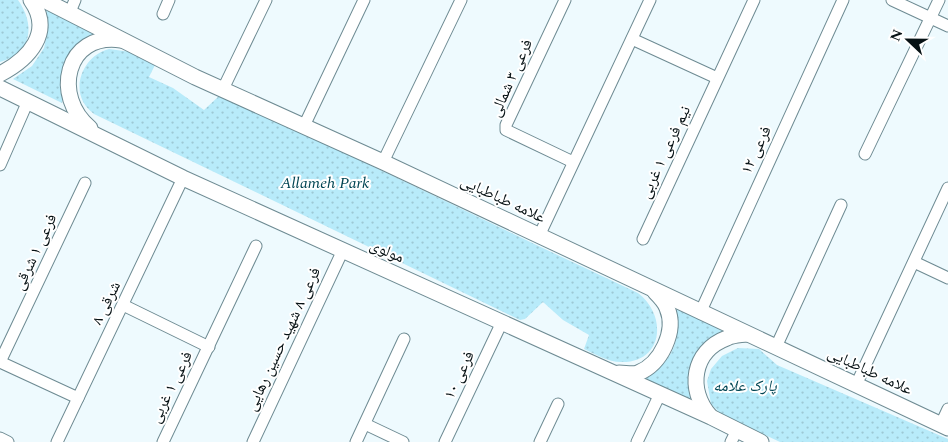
<svg xmlns="http://www.w3.org/2000/svg" width="948" height="442" viewBox="0 0 948 442" font-family="Spectral,'Noto Naskh Arabic',serif">
	<style>
		.grass { fill: url(#grass-dots) }
		.lines { fill: none; stroke-linecap: round; stroke-linejoin: round }
		.street-casing { stroke: #6e8b93; stroke-width: 13 }
		.secondary-casing { stroke: #6e8b93; stroke-width: 17 }
		.street { stroke: #fff; stroke-width: 11 }
		.secondary { stroke: #fff; stroke-width: 15 }
		.labels { text-anchor: middle; dominant-baseline: central; stroke-width: 4; stroke-linejoin: round; paint-order: stroke }
		.street-label { font-size: 16px; fill: #061114; stroke: #fff }
		.park-label { font-size: 16px; font-style: italic; fill: #014553; stroke: #fff }
	</style>
	<defs>
		<pattern id="grass-dots" width="8" height="8" patternUnits="userSpaceOnUse" patternTransform="scale(1.25)"><rect width="8" height="8" fill="#b8ebfa"/><path d="M2 2h.1M6 6h.1" fill="none" stroke="#9dc8d5" stroke-width="1.8" stroke-linecap="round"/></pattern>
	</defs>
	<rect width="100%" height="100%" fill="#eefafe"/>
	<!-- grass -->
	<g class="grass">
		<path d="M0,0H18C35,24 33,53 0,62Z"/>
		<polygon points="46,7 95,34 78,45 62,103 13,79 32,66 44,48 48,30"/>
		<path d="M109,49L131,52L156,63L149,77L173,88L204,110L220,95C361,159 499,228 638,293C668,316 663,363 621,362C608,362 595,354 584,349L589,335L563,320L543,302L525,319L520,320L94,114C67,95 81,56 109,49Z"/>
		<path d="M678,309L724,330L690,381L693,402L642,378C670,367 683,340 675,311Z"/>
		<polygon points="738,348 759,349 777,365 948,439 948,442 780,442 721,414 711,404 707,381 711,369 722,356"/>
	</g>
	<g class="lines">
		<!-- street casing -->
		<g class="street-casing">
			<g id="street">
				<polyline points="565,0 506,125 506,130 573,162"/>
				<polyline points="892,0 948,26"/>
				<polyline points="70,12 75,0"/>
				<polyline points="163,14 169,0"/>
				<polyline points="632,39 717,78"/>
				<polyline points="223,89 266,0"/>
				<polyline points="304,126 364,0"/>
				<polyline points="865,154 939,0"/>
				<polyline points="383,162 461,0"/>
				<polyline points="0,165 28,101"/>
				<polyline points="539,236 650,0"/>
				<polyline points="643,239 754,0"/>
				<polyline points="914,262 948,278"/>
				<polyline points="123,305 209,347"/>
				<polyline points="700,313 843,0"/>
				<polyline points="776,347 841,205"/>
				<polyline points="0,362 85,183"/>
				<polyline points="0,362 78,398"/>
				<polyline points="857,383 948,188"/>
				<polyline points="365,424 403,442"/>
				<polyline points="941,424 948,409"/>
				<polyline points="0,438 8,442"/>
				<polyline points="57,442 183,178"/>
				<polyline points="163,442 256,246"/>
				<polyline points="253,442 343,250"/>
				<polyline points="356,442 404,339"/>
				<polyline points="445,442 502,322"/>
				<polyline points="540,442 558,404"/>
				<polyline points="637,442 660,394"/>
				<polyline points="731,442 737,430"/>
			</g>
		</g>
		<!-- secondary casing -->
		<g class="secondary-casing">
			<g id="secondary">
				<polyline points="44,0 195,77 383,162 948,428"/>
				<path d="M0,74C29,59 54,32 31,0"/>
				<polyline points="0,88 183,178 711,417 761,442"/>
				<path d="M90,128C52,97 65,32 121,40"/>
				<path d="M619,373C625,373 633,375 638,373C661,364 677,331 667,308C665,302 660,297 655,292"/>
				<path d="M710,416C687,390 692,351 727,338C733,335 740,335 746,334"/>
			</g>
		</g>
		<!-- street -->
		<use href="#street" class="street"/>
		<!-- secondary -->
		<use href="#secondary" class="secondary"/>
	</g>
	<g class="labels">
		<!-- street labels -->
		<g class="street-label">
			<text transform="translate(511 78) rotate(-66)">فرعی ۳ شمالی</text>
			<text transform="translate(756 150) rotate(-65)">فرعی ۱۲</text>
			<text transform="translate(665 152) rotate(-65)">نیم فرعی ۱ غربی</text>
			<text transform="translate(503 199) rotate(25)">علامه طباطبایی</text>
			<text transform="translate(387 251) rotate(24)">مولوی</text>
			<text transform="translate(35 252) rotate(-65)">فرعی ۱ شرقی</text>
			<text transform="translate(106 303) rotate(-64)">۸ شرقی</text>
			<text transform="translate(283 339) rotate(-65)">فرعی ۸ شهید حسین رهایی</text>
			<text transform="translate(870 371) rotate(25)">علامه طباطبایی</text>
			<text transform="translate(459 375) rotate(-65)">فرعی ۱۰</text>
			<text transform="translate(171 387) rotate(-64)">فرعی ۱ غربی</text>
		</g>
		<!-- park labels -->
		<g class="park-label">
			<text x="325" y="183">Allameh Park</text>
			<text x="745" y="386">پارک علامه</text>
		</g>
	</g>
	<!-- north arrow -->
	<g transform="translate(908 40) rotate(292)" stroke="#ffffff" stroke-width="4" paint-order="stroke">
	<path d="M0-4L9 19L0 12L-9 19Z" fill="#061114"/>
	<text y="-8" font-size="14" font-weight="bold" text-anchor="middle" fill="#061114">N</text>
	</g>
</svg>
